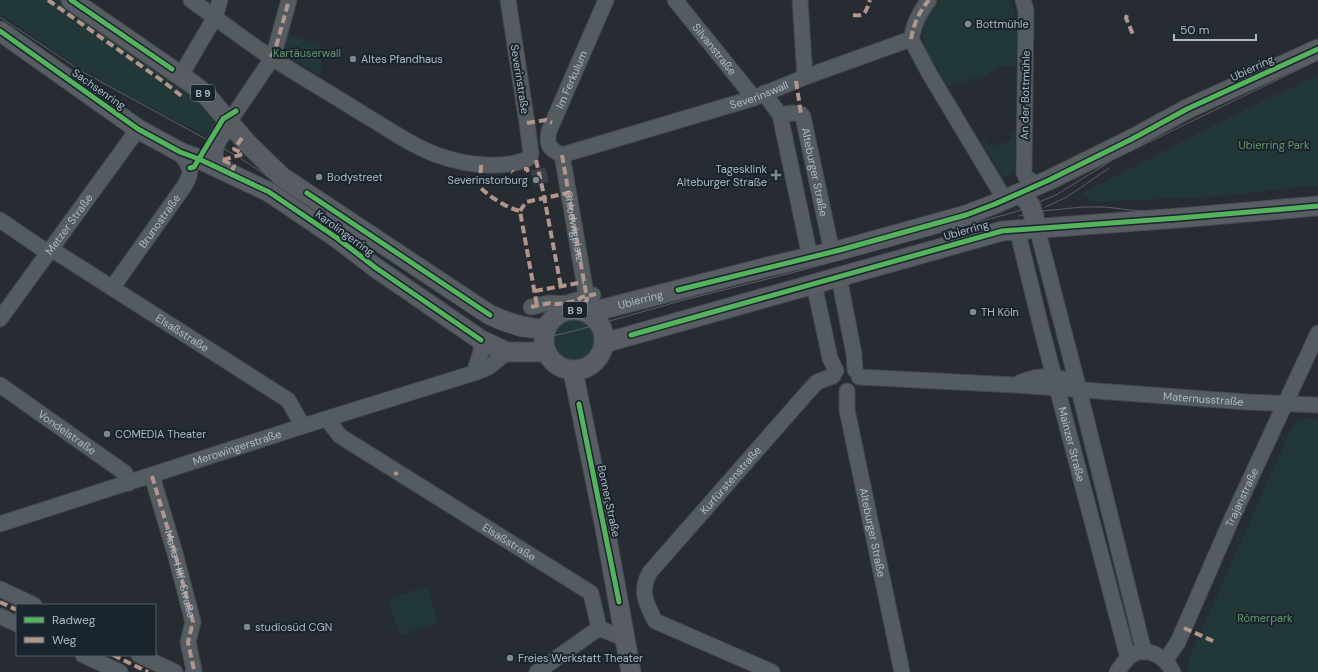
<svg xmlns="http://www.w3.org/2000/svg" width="1318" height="672" viewBox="0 0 1318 672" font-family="'DM Sans',sans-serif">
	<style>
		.green { fill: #223738 }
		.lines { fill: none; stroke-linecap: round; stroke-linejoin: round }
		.minor-tunnel { stroke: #3a4148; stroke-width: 15; stroke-dasharray: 15 8; stroke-linecap: butt }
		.minor-casing { stroke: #44484d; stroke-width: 17 }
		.major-casing { stroke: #43494f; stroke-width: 21 }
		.minor { stroke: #545b61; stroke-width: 15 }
		.major { stroke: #575d63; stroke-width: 19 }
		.tram { stroke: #595f64; stroke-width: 1 }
		.quiet { stroke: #b2968c; stroke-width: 4; stroke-dasharray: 8 4; stroke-linecap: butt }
		.cycleway-casing { stroke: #19242d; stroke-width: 8 }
		.cycleway { stroke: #56b35d; stroke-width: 5 }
		.poi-dot { fill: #7e8892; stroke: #19242d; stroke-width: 1.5 }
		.labels { text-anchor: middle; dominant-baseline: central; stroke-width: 4; stroke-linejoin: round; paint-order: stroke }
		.shield { fill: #19242d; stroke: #818d97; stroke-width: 1 }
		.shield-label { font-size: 10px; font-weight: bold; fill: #adbac5 }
		.poi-label { font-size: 11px; fill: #adbac5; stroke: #19242d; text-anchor: start }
		.street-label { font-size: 11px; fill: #adbac5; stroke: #19242d }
		.park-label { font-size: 11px; fill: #64966a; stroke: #19242d }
	</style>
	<rect width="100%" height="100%" fill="#262c32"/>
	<!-- green -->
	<g class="green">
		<polygon points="0,0 64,0 221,117 209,137 119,91 85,71 0,14"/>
		<path d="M939,0H1007C1024,16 1017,46 1016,67L1002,66L986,75L948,86C930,58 905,27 939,0Z"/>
		<polygon points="285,34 321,45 321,76 280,51"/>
		<polygon points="1318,75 1318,185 1222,196 1097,202 1090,201 1084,192 1248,108"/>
		<polygon points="1012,132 1015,132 1014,171 1009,176 1004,176 1000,172 981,141 984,139 989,147 1011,141"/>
		<circle cx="573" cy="340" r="24"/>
		<polygon points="1305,418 1318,420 1318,672 1189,672 1187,665 1193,649 1292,427 1297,421"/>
		<polygon points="427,586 438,622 400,635 388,599"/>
	</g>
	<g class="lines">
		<!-- minor-tunnel -->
		<polyline class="minor-tunnel" points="538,169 543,191"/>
		<!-- minor casing -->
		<g class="minor-casing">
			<g id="minor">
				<path d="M191,0C218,19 244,40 272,58C302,77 333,95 363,114C389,129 414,148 443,157C467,165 506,170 529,158L531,154L527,123L508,0"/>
				<path id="s1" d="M675,0L754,98"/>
				<polyline points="800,0 805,77"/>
				<polyline points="1023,0 1026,10 1024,173 1026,177 1037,185"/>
				<polyline points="911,39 929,73 1005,200"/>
				<path d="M911,39C914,23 919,12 929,0"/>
				<polyline points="181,75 215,17 220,0"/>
				<polyline points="764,93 780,115 810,257"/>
				<path id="s2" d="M780,115L792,113L801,114L803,117L832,252"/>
				<polyline points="229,122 269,63 276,47 289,0"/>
				<path id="s3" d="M562,155L754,98L805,77L911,39"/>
				<path id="s4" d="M562,155C549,149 546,145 549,131L606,0"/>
				<polyline points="562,155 587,299 582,311"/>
				<path id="s5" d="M0,220L41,248L59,254L288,400L303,426"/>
				<polyline points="1037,228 1079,390 1144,652"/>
				<path id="s6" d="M1017,229L1041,327L1128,658"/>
				<polyline points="839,277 854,354 855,370"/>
				<polyline points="814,284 830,358 836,371"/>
				<path id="s7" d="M112,288L185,185C194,169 189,167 180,152"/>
				<path d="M531,307C537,306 544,303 550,303C555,303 560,304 566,303C576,301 583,297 593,295"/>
				<path id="s8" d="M0,319L138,129"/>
				<polyline points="474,373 481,352 481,340"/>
				<path id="s9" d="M859,377L1015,385L1247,402L1318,405"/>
				<path d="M1019,383C1034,376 1047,375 1064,379"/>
				<path id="s10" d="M0,385L125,473L129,483"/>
				<path id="s11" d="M847,391V410L902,672"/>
				<path id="s12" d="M327,419L340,436L591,593L599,628"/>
				<polyline points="152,476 175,553 193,622 188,642 194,670 193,672"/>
				<path id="s13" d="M0,524L303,426L474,373L489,367L507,352"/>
				<polyline points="0,589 34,605"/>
				<polyline points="0,616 17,624"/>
				<polyline points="83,655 120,672"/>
				<polyline points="139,655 175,672"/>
				<path id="s14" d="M1165,661L1178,642L1233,516L1318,333"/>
				<polyline points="537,672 599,628 625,639"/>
				<path id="s15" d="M772,672L655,621C646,603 639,591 650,572L806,394L817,382L833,376"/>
				<path d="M1117,672C1121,667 1124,661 1129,657C1145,644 1165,656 1173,672"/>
			</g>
		</g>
		<!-- major casing -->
		<g class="major-casing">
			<g id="major">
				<path d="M71,0L194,85L207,96L246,142L282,177L490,315C509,323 526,329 546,329"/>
				<polyline points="0,31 138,129 180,152 199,159 269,192 337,238 376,268 481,340 507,352 546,352"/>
				<path d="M217,167C207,148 219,138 229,122"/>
				<path d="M1018,194C1032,199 1033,215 1037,228"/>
				<circle cx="574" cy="340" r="30"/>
				<path id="s16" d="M588,313L767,267L840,250L966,215L995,204L1049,180L1132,139L1187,109L1318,49"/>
				<polyline points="604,343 1002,231 1179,218 1318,206"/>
				<polyline points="573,371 605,528 631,672"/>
			</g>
		</g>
		<!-- minor -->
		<use href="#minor" class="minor"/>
		<!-- major -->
		<use href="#major" class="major"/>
		<!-- tram -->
		<g class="tram">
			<polyline points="0,17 83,72 237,156 326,215 476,317 498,329 519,336 544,338 574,331 684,300 799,271 1015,212 1056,195 1114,159 1318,60"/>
			<polyline points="1045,207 1067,197 1109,168"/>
			<polyline points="1019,216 1043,211 1082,207 1105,207 1149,212 1186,213 1318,198"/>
		</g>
		<!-- quiet -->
		<g class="quiet">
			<polyline points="48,0 164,82 184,98"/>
			<path d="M853,15C866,17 866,11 870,0"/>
			<polyline points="1127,15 1126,18 1134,37"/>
			<path d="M911,39C914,23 919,12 929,0"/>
			<polyline points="271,57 276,47 289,0"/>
			<polyline points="796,81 801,114"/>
			<polyline points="527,123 546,120 552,123"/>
			<polyline points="242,138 234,149 243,154"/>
			<path id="s17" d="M562,155L587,299L582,311"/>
			<polyline points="223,160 243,154"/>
			<polyline points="223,160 234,166 231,173"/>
			<polyline points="536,160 543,191 561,287"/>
			<path d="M481,165L480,187C488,196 509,209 520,211L537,306"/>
			<polyline points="524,169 527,169 528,172"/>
			<polyline points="512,171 513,172"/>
			<polyline points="520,211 526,202 568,193"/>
			<polyline points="535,291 584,282"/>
			<polyline points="531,307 550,303 557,304 564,303 576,301 582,297 596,294"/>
			<polyline points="395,475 397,472"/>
			<path id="s18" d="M152,476L175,553L193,622L188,642L194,670L193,672"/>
			<polyline points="0,602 17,610"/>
			<polyline points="1184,628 1213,641"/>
			<polyline points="113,655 148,672"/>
		</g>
		<!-- cycleway casing -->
		<g class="cycleway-casing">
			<g id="cycleway">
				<polyline points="71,0 172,69"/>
				<polyline points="0,31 138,129 180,152 199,159 269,192 337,238 376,268 481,340"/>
				<polyline points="190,168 194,167 223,119 236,111"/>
				<polyline points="307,193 490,315"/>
				<polyline points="678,290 840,250 966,215 995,204 1049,180 1132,139 1187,109 1318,49"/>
				<polyline points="631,335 1002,231 1179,218 1318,206"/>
				<polyline points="579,404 619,602"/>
			</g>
		</g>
		<!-- cycleway -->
		<use href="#cycleway" class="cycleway"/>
	</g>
	<!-- markers -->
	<g class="poi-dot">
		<circle cx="968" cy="24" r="4"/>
		<circle cx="353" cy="59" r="4"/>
		<path d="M774 169h4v4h4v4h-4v4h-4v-4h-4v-4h4z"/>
		<circle cx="319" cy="177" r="4"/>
		<circle cx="536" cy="180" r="4"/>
		<circle cx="973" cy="312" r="4"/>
		<circle cx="107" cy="434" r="4"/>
		<circle cx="247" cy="627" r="4"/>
		<circle cx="510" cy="658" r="4"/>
	</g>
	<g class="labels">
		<!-- shield labels -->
		<g class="shield">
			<rect x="191" y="85" width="24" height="16" rx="3"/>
			<rect x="563" y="302" width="24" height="16" rx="3"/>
		</g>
		<g class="shield-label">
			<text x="203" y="93">B 9</text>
			<text x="575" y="310">B 9</text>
		</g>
		<!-- poi labels -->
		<g class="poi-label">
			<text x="976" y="24">Bottmühle</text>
			<text x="361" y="59">Altes Pfandhaus</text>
			<text x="767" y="169" text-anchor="end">Tagesklink<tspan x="767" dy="13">Alteburger Straße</tspan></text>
			<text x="327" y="177">Bodystreet</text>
			<text x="528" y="180" text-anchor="end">Severinstorburg</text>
			<text x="981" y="312">TH Köln</text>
			<text x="115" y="434">COMEDIA Theater</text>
			<text x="255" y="627">studiosüd CGN</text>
			<text x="518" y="658">Freies Werkstatt Theater</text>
		</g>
		<!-- street labels -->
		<g class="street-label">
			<text stroke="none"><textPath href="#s1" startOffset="63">Silvanstraße</textPath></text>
			<text transform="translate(1252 68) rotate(-25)">Ubierring</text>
			<text transform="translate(520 79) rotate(81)">Severinstraße</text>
			<text stroke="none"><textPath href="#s4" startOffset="87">Im Ferkulum</textPath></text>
			<text transform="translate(99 89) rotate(35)">Sachsenring</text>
			<text stroke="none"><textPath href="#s3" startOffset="206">Severinswall</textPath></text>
			<text transform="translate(1025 95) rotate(-89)">An der Bottmühle</text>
			<text stroke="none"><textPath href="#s2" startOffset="81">Alteburger Straße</textPath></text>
			<text stroke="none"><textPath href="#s7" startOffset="82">Brunostraße</textPath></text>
			<text stroke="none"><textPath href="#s8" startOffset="117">Metzer Straße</textPath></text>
			<text stroke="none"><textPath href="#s17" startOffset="72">Chlodwigplatz</textPath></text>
			<text transform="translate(966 230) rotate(-16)">Ubierring</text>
			<text transform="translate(345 233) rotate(36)">Karolingerring</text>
			<text stroke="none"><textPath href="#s16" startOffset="54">Ubierring</textPath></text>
			<text stroke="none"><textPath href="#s5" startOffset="215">Elsaßstraße</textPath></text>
			<text stroke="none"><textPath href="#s9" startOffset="345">Maternusstraße</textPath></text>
			<text stroke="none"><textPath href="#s10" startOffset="82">Vondelstraße</textPath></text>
			<text stroke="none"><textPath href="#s6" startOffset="222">Mainzer Straße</textPath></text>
			<text stroke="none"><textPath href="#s13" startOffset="249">Merowingerstraße</textPath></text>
			<text stroke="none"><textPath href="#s15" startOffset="302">Kurfürstenstraße</textPath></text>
			<text stroke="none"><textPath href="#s14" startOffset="181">Trajanstraße</textPath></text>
			<text transform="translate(609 501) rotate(78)">Bonner Straße</text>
			<text stroke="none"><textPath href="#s11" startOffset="144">Alteburger Straße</textPath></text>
			<text stroke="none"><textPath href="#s12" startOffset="221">Elsaßstraße</textPath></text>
			<text stroke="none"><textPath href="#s18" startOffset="102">Maria-Hilf-Straße</textPath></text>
		</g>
		<!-- park labels -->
		<g class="park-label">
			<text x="307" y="53">Kartäuserwall</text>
			<text x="1274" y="145">Ubierring Park</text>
			<text x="1265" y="618">Römerpark</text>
		</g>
	</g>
	<!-- legend -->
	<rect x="16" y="604" width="140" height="52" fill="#19242d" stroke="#54606a"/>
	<rect x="24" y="617" width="20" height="6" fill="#56b35d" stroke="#54606a"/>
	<text x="52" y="624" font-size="12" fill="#adbac5">Radweg</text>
	<rect x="24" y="637" width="20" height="6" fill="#b2968c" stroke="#54606a"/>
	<text x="52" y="644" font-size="12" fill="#adbac5">Weg</text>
	<!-- scale -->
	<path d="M1174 34v6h82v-6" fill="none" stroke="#adbac5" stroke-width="2"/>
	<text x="1180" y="34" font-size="12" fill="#adbac5" stroke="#19242d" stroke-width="3" paint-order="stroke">50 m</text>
</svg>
